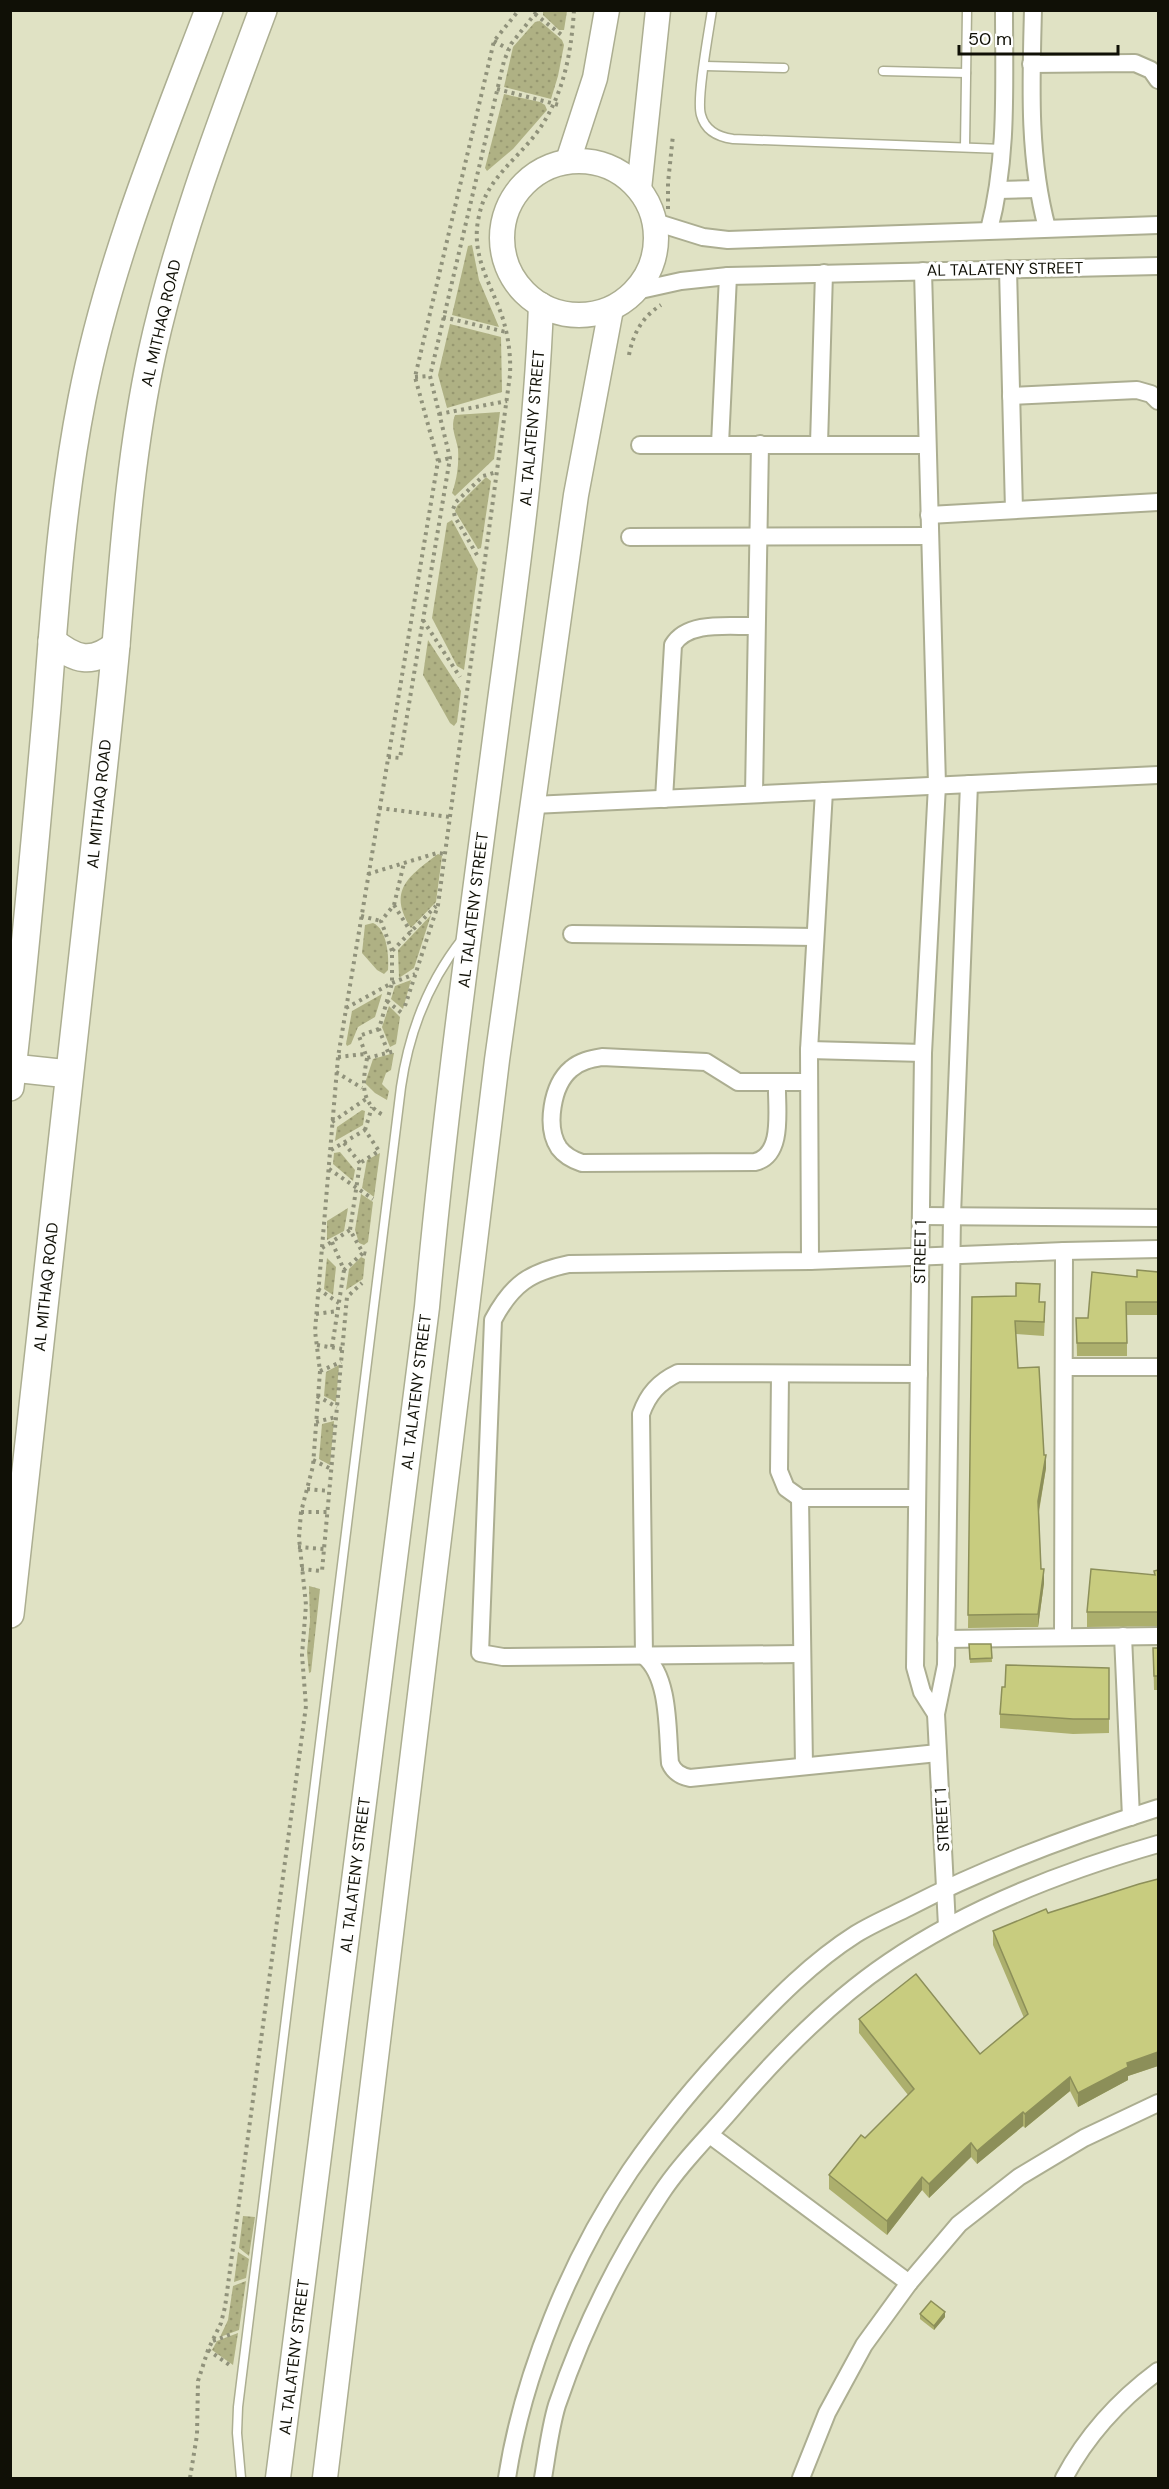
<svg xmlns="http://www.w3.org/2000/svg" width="1169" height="2489" viewBox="0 0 1169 2489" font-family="'DM Sans',sans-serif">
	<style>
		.garden { fill: url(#garden-dots) }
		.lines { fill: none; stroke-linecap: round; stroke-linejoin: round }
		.lane-casing { stroke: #acae91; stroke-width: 11 }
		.street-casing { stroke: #acae91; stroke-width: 20 }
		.secondary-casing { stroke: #acae91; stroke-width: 27 }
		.primary-casing { stroke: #acae91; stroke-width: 30 }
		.path { stroke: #90927b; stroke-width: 4; stroke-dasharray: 3 4.5; stroke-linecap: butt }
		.lane { stroke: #fff; stroke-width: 8 }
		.street { stroke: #fff; stroke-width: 16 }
		.secondary { stroke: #fff; stroke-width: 24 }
		.primary { stroke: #fff; stroke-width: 27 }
		.wall { fill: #acaf6d }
		.shaded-wall { fill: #8c8f59 }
		.building { fill: #c8cc7f; stroke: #8c8f59; stroke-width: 1.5 }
		.labels { text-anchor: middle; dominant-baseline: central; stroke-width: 6; stroke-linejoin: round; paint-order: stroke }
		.street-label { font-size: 16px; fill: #101006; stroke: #fff }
	</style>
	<defs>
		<pattern id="garden-dots" width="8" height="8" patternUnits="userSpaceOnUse" patternTransform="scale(1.5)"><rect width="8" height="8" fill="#afb184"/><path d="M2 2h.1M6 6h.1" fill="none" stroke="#969770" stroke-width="1.8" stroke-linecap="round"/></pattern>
	</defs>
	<rect width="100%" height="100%" fill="#e0e2c4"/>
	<!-- garden -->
	<g class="garden">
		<polygon points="543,11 567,11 564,30 559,30 543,15"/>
		<polygon points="540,21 562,40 564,45 558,76 551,99 504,87 513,47 535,22"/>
		<polygon points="504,94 540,102 545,105 547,110 513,149 487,171 485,168"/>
		<polygon points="472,245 479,280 499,327 452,315 468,246"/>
		<polygon points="450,324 501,337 502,392 447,408 438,375"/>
		<path d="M500,412L494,459L455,496L452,493C457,479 459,464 458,449C456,437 450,427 455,415Z"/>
		<polygon points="486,477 491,481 481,548 478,549 455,511 457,506"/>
		<polygon points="452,520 478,569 464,670 457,666 432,618 447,523"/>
		<polygon points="428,640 461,691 457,722 454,726 450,723 423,675"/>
		<path d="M438,854L442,856L436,902L411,928C387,890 409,876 438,854Z"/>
		<polygon points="431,915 414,968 399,978 398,950"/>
		<path d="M373,923C387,929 389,956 388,970L384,974L377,970L362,953L365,925Z"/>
		<polygon points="411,980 403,1009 391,999 395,986"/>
		<polygon points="382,994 375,1017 358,1027 351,1044 347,1046 346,1044 352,1011"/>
		<polygon points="389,1006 400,1017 396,1044 390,1047 382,1027"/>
		<polygon points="394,1053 391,1070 386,1073 382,1084 389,1091 387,1100 375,1093 365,1083 373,1059"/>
		<polygon points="362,1110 365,1111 363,1125 335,1141 337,1127"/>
		<polygon points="340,1152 355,1170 353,1181 333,1164 334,1153"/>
		<polygon points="380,1153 374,1197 362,1188 367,1160"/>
		<polygon points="361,1194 373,1202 368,1242 364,1245 359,1243 355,1230"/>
		<polygon points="348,1208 344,1231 327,1240 327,1221"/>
		<polygon points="361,1257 365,1259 363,1279 346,1290 349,1269"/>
		<polygon points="327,1258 336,1267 333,1295 324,1289"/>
		<polygon points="339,1365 336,1402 324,1396 326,1372"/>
		<polygon points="334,1421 330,1465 319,1459 322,1424"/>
		<polygon points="309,1586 320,1589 311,1672 309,1673 307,1652 310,1621"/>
		<polygon points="243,2216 255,2217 249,2256 239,2248"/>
		<polygon points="238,2252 249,2259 246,2278 234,2282"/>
		<polygon points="246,2281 239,2330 220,2337 228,2320 233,2286"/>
		<polygon points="238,2333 233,2365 212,2350 217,2341"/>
	</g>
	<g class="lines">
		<!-- lane casing -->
		<g class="lane-casing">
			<g id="lane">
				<path d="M712,10C709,31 696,99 701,115C705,130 718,137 733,139L1003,149"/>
				<polyline points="705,66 784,68"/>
				<polyline points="883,71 966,73"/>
				<polyline points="965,147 967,10"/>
				<path d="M241,2478L237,2433L238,2407L401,1087C409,1032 428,982 463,938"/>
			</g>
		</g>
		<!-- street casing -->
		<g class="street-casing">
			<g id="street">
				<path d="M1033,10C1031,84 1028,157 1047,228"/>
				<polyline points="1031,64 1135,63 1151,70 1158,80"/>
				<polyline points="998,190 1037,189"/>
				<polyline points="655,222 703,237 728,240 1158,225"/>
				<path d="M989,230C1008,158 1004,84 1004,10"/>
				<polyline points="1008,269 1014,510"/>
				<polyline points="923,271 937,785 923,1053 915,1667 922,1692 936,1714"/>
				<polyline points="636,291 681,281 728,276 1158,266"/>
				<polyline points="1011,396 1137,390 1151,394 1158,401"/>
				<polyline points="720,444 728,276"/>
				<polyline points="819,444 824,273"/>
				<polyline points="640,445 927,445"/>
				<polyline points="929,515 1158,502"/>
				<polyline points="630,537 930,536"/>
				<polyline points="754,794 760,444"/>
				<path d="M664,799L673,645C688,620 730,627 756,626"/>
				<polyline points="533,805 1158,775"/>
				<polyline points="572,934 815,937"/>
				<polyline points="809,1050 923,1053"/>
				<path d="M777,1083C776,1107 785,1155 755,1162L582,1163C573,1160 565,1156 559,1148C545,1127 552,1085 571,1069C580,1061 591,1059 602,1057L706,1062L738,1082H809"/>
				<polyline points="921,1216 1158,1218"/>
				<polyline points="810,1261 809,1050 824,791"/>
				<polyline points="1064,1367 1158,1367"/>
				<polyline points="780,1374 779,1471 786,1488 800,1498 917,1498"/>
				<path d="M919,1374L678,1373C659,1382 648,1394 641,1414L644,1656C670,1677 667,1731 670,1763C674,1772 680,1776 690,1778L938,1753"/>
				<polyline points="800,1498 804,1766"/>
				<polyline points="1123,1636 1131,1817"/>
				<polyline points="1063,1637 1064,1251"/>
				<polyline points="946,1639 1158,1636"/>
				<path d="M800,1654L503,1657L480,1653L493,1320C512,1284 530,1272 569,1264L810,1261L1064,1251L1158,1249"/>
				<polyline points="947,1926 936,1714 946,1665 952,1215 969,784"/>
				<polyline points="710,2135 909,2283"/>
				<path d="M507,2478C523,2374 571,2258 630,2171C663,2123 701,2078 741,2036C776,1999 812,1962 856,1934C872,1924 891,1916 909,1907C988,1866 1073,1835 1158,1808"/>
				<path d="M543,2478C547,2455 550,2428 557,2405C582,2331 617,2260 660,2195C680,2164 708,2137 732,2109C778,2055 830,2002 889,1962C968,1908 1067,1870 1158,1844"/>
				<polyline points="801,2478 827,2413 864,2345 909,2283 959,2224 1019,2177 1084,2138 1158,2103"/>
				<path d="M1064,2478C1087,2435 1119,2400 1158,2371"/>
			</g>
		</g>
		<!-- secondary casing -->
		<g class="secondary-casing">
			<g id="secondary">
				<circle cx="579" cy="238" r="77"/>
				<polyline points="568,161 595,78 607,10"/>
				<polyline points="639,189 658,10"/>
				<path d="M278,2478L427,1307C445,1107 473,908 499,708C517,574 536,441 541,305"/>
				<polyline points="325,2478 497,1060 576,495 611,309"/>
			</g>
		</g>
		<!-- primary casing -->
		<g class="primary-casing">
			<g id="primary">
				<path d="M52,641C75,660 92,665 116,645"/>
				<polyline points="13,1068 69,1074"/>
				<path d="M10,1087C25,960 36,833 47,707C55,603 62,501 82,399C108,265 160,138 209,10"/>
				<path d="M10,1614C37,1367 65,1120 92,873C100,797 109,721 116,645C124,547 131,450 152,353C178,235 221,123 263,10"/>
			</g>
		</g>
		<!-- path -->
		<g class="path">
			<polyline points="535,14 563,36"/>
			<polyline points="494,41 508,49"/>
			<polyline points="497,89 559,105"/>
			<polyline points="668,209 668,183 673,135"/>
			<polyline points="443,317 506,332"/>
			<path d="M629,355C633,334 642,317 661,305"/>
			<polyline points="415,377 429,376"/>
			<polyline points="439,414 507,401"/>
			<polyline points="438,461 450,458"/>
			<polyline points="477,555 455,517 453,509 456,502 483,476 497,472"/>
			<polyline points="423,620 460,677"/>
			<polyline points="388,757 400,758 450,458 430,376 504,61 511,44 538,10"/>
			<polyline points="379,808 450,817"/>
			<polyline points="368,874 437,853 445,854"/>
			<polyline points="394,905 411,932"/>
			<polyline points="361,916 381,921"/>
			<polyline points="392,951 381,921 394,905 404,863"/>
			<polyline points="387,1001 403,1014"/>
			<path d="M405,1006L438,905L510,375C511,354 508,335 502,316C490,282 470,254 479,216C486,180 514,162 535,135C563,98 571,56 574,10"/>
			<polyline points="346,1008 392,983 415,974"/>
			<polyline points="379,1029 359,1036 367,1058 395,1051"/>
			<polyline points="388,1052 379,1029 392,983 392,951 436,906"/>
			<polyline points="338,1057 365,1054"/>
			<path d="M367,1058C363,1081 359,1102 383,1115"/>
			<polyline points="336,1072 362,1088"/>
			<polyline points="332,1122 366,1099"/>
			<polyline points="365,1130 372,1107"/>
			<polyline points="344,1143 360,1163 350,1230"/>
			<polyline points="331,1150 365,1130 379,1151 360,1163"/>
			<polyline points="329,1169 373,1199"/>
			<polyline points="332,1242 344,1270 363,1253"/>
			<polyline points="322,1248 350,1230 363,1253 367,1254"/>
			<polyline points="318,1289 339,1303"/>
			<polyline points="316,1314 338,1311"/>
			<polyline points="317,1345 342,1349"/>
			<polyline points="332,1347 344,1270"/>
			<polyline points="320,1371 341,1362"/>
			<polyline points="317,1396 337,1407"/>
			<polyline points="316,1422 336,1417"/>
			<polyline points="313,1460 331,1469"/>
			<polyline points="307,1489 329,1491"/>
			<polyline points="301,1512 327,1512"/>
			<polyline points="298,1547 324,1549"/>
			<polyline points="301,1569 322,1571 347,1297 362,1283"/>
			<polyline points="213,2341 234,2333"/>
			<polyline points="208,2350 231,2366"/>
			<polyline points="190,2478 197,2435 198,2381 208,2350 221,2323 225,2307 306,1706 302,1655 306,1605 299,1538 301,1512 313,1466 320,1371 315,1331 338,1057 438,461 415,377 494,41 519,10"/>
		</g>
		<!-- lane -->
		<use href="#lane" class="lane"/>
		<!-- street -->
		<use href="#street" class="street"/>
		<!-- secondary -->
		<use href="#secondary" class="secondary"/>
		<!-- primary -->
		<use href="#primary" class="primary"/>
	</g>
	<!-- wall -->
	<g class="wall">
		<polygon points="1158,1272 1158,1315 1127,1315 1127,1356 1077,1356 1076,1318 1088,1318 1137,1277"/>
		<polygon points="972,1297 1039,1302 1045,1316 1044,1336 1016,1334 1018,1368 1044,1455 1046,1468 1039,1512 1041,1569 1044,1583 1038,1627 968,1628"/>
		<polygon points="1158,1570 1158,1626 1087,1627 1087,1612 1154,1575"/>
		<polygon points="969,1644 991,1644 992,1662 970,1663"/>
		<polygon points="1153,1648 1158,1648 1158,1690 1154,1690"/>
		<polygon points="1109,1668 1109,1733 1073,1734 1000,1728 1000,1714 1005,1687"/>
		<polygon points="1158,1879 1158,2066 1128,2076 1128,2080 1078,2107 1070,2091 1025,2128 1023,2126 977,2164 971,2157 929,2198 922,2190 887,2235 829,2189 829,2175 865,2138 908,2095 859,2033 859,2019 980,2054 1024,2018 993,1945 993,1931"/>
		<polygon points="920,2314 945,2317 934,2330 920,2319"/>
	</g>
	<!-- shaded-wall -->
	<g class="shaded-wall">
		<polygon points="1046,1455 1046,1468 1038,1515 1038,1501"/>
		<polygon points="1044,1569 1044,1583 1038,1627 1038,1614"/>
		<polygon points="1158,2052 1158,2066 1128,2076 1128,2080 1078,2107 1078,2093 1127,2063"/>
		<polygon points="1070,2077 1070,2091 1025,2128 1025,2114"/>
		<polygon points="1023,2112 1023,2126 977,2164 977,2151"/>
		<polygon points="971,2143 971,2157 929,2198 929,2184"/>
		<polygon points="922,2177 922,2190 887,2235 887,2221"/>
		<polygon points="945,2312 945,2317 934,2330 934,2326"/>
	</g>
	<!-- building -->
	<g class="building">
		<polygon points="1137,1270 1158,1272 1158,1302 1126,1302 1127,1343 1077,1343 1076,1318 1088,1318 1092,1272 1137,1277"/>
		<polygon points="1016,1283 1040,1284 1039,1302 1045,1302 1044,1322 1015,1321 1018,1368 1039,1367 1044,1455 1046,1455 1038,1501 1041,1569 1044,1569 1038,1614 968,1615 972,1297 1016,1296"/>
		<polygon points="1091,1569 1155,1575 1154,1571 1158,1570 1158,1612 1087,1612"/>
		<polygon points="969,1644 991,1644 992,1658 970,1659"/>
		<polygon points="1153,1648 1158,1648 1158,1676 1154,1676"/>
		<polygon points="1006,1665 1109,1668 1109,1719 1073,1719 1000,1714 1002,1687 1005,1687"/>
		<polygon points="1158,1879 1158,2052 1127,2063 1128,2067 1078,2093 1070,2077 1025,2114 1023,2112 977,2151 971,2143 929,2184 922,2177 887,2221 829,2175 861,2135 865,2138 914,2089 859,2019 916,1974 980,2054 1028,2014 993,1931 1046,1909 1048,1913 1139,1884"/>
		<polygon points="931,2301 945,2312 934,2326 920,2314"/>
	</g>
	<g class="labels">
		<!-- street labels -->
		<g class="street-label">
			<text transform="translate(1005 269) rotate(-1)">AL TALATENY STREET</text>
			<text transform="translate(161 323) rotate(-77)">AL MITHAQ ROAD</text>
			<text transform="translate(532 428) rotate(-85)">AL TALATENY STREET</text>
			<text transform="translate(99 804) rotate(-84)">AL MITHAQ ROAD</text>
			<text transform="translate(473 910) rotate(-83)">AL TALATENY STREET</text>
			<text transform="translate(920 1252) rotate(-89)">STREET 1</text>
			<text transform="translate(46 1287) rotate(-84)">AL MITHAQ ROAD</text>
			<text transform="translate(416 1392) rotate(-83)">AL TALATENY STREET</text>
			<text transform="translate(942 1820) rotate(-93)">STREET 1</text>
			<text transform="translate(355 1875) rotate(-83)">AL TALATENY STREET</text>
			<text transform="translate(294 2357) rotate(-83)">AL TALATENY STREET</text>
		</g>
	</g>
	<!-- border -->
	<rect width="1169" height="2489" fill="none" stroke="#101006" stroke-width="24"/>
	<!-- scale -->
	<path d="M959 45v9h159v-9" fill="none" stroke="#101006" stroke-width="3"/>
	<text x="968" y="45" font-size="18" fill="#101006" stroke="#ffffff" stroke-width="4.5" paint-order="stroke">50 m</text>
</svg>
